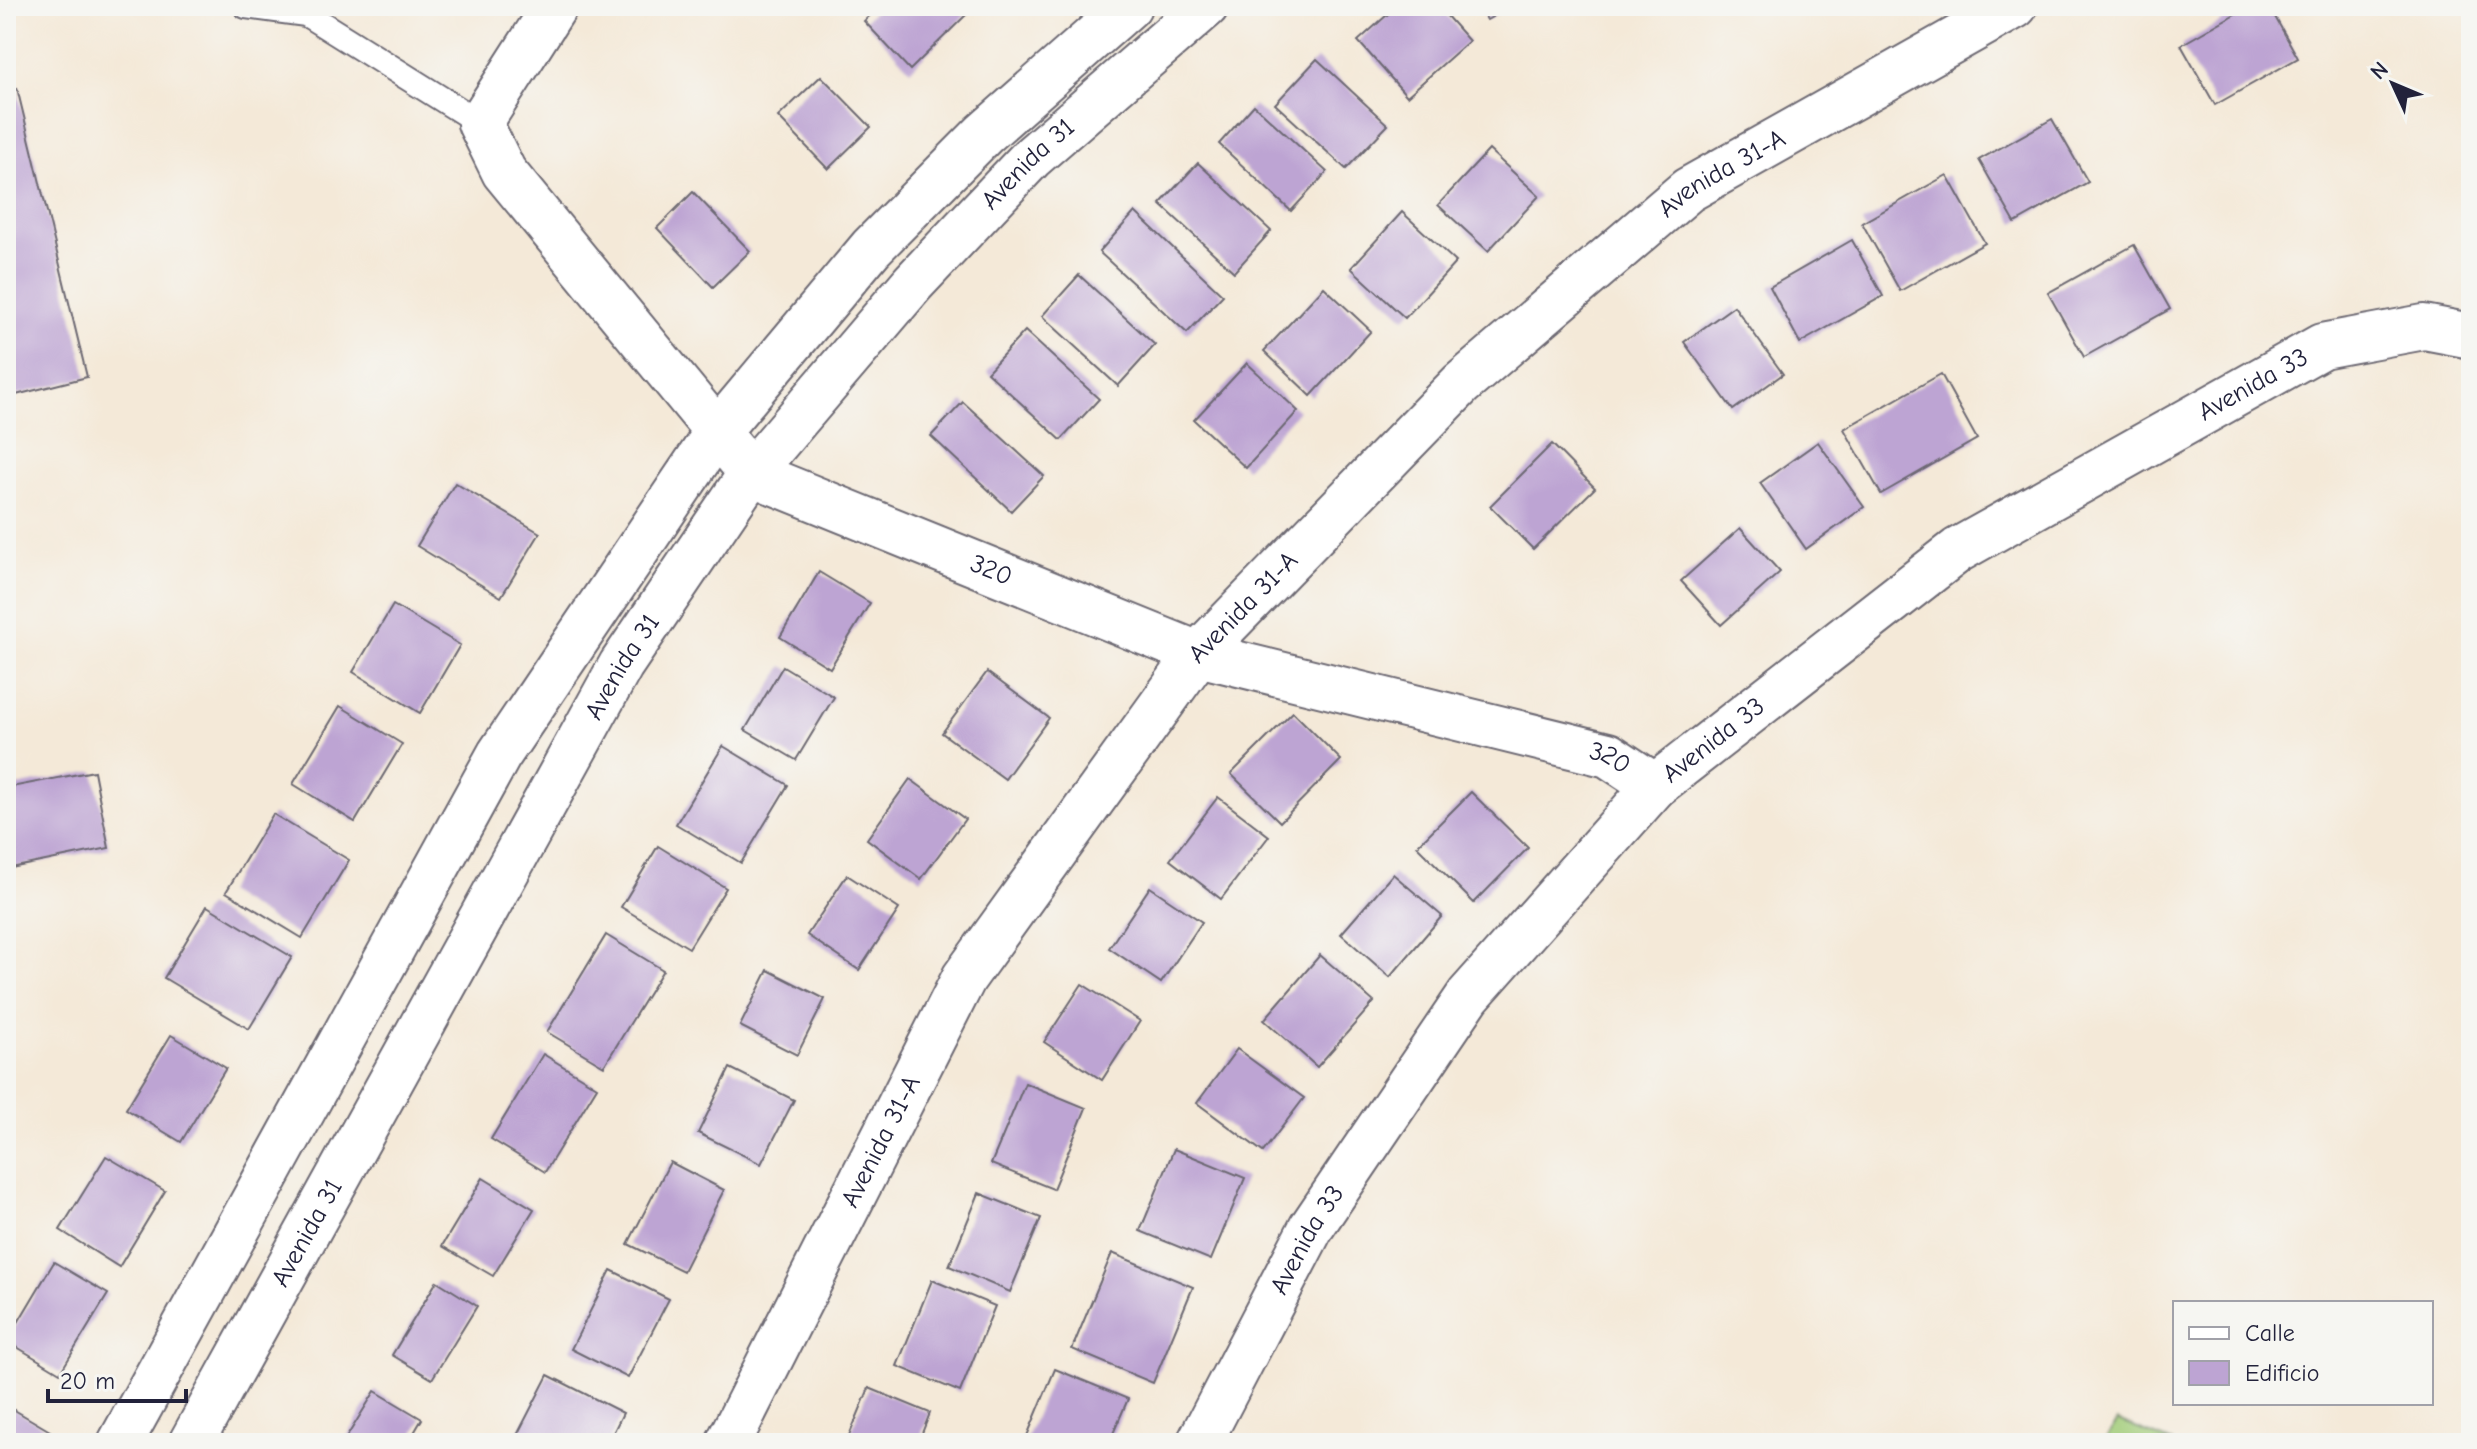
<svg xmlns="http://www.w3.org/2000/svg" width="2477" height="1449" viewBox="0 0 2477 1449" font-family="'Comic Neue',sans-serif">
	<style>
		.green { fill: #a1cc78; stroke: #62775a; stroke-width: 2 }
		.building { fill: #bda4d3 }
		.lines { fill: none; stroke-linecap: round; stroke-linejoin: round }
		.lane-casing { stroke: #6c6872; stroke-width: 28 }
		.street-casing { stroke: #6c6872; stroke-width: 48 }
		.lane { stroke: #fff; stroke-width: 24 }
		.street { stroke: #fff; stroke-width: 44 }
		.labels { text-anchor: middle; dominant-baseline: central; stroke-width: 6; stroke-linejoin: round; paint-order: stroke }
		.street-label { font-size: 26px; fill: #22223b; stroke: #f6f6f2 }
	</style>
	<rect width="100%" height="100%" fill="#f6f6f2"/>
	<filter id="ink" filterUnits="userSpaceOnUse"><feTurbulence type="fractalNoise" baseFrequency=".0125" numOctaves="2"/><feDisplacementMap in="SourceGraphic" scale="16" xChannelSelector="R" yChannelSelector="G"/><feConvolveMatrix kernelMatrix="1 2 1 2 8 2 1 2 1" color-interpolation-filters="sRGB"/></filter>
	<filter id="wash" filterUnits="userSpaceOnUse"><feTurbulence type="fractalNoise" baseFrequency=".006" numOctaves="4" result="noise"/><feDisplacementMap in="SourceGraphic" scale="32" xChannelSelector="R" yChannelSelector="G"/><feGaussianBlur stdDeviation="1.8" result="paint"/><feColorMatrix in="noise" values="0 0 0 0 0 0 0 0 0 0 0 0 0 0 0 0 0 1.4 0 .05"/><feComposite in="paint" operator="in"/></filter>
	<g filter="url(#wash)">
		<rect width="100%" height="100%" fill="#f4e9d8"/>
		<!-- green -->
		<polygon class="green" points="2118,1421 2173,1443 2103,1443"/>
		<g id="blocks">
			<!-- building -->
			<g class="building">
				<polygon points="880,6 965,6 970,11 910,70 864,21"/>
				<polygon points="1397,6 1438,6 1469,41 1407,96 1358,41"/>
				<polygon points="1479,6 1511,6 1487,20"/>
				<polygon points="2249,6 2269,6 2298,58 2215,105 2181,45"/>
				<polygon points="1317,59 1388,125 1346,169 1275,104"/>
				<polygon points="821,76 871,127 828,169 778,117"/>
				<polygon points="17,88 87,377 12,396 6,369 6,91"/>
				<polygon points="1254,105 1327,172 1291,211 1219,144"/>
				<polygon points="2052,119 2088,182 2015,223 1979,160"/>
				<polygon points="1489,150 1539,196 1488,251 1438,205"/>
				<polygon points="1198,163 1271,231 1234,272 1160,204"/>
				<polygon points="1947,175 1985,243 1900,291 1862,223"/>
				<polygon points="693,192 750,251 713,287 657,228"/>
				<polygon points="1135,212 1223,295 1187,333 1099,252"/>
				<polygon points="1402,212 1456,262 1405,318 1351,268"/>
				<polygon points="1852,240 1883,296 1800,343 1770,287"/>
				<polygon points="2134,245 2170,309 2084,357 2048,293"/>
				<polygon points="1079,275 1155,345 1118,386 1042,316"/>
				<polygon points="1324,287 1371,331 1311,396 1264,351"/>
				<polygon points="1734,306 1783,374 1733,410 1684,342"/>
				<polygon points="1025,331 1099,399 1061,440 987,372"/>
				<polygon points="1247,363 1298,411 1246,468 1194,420"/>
				<polygon points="1941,374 1977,439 1881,494 1844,429"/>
				<polygon points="963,402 1044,476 1011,511 931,436"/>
				<polygon points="1818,442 1864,507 1806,549 1760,483"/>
				<polygon points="1552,444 1595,488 1533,549 1490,506"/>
				<polygon points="455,483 540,533 501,597 417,546"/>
				<polygon points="1740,528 1780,572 1721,625 1681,581"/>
				<polygon points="819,572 870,603 830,668 780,637"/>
				<polygon points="393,605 460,645 420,713 353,672"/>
				<polygon points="783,666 834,697 796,760 745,730"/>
				<polygon points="987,672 1049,718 1005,779 942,733"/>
				<polygon points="340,706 402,744 355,822 293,784"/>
				<polygon points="1293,712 1341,760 1280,822 1231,774"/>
				<polygon points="723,746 788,785 741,863 676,824"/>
				<polygon points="94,771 109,848 6,869 6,788"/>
				<polygon points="910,779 965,819 921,879 867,839"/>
				<polygon points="1471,792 1528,848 1474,903 1417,846"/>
				<polygon points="1218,797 1269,836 1221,899 1170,860"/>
				<polygon points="273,814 349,860 302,938 226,892"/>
				<polygon points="658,846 726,888 689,948 621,907"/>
				<polygon points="1393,874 1442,916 1390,977 1341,934"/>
				<polygon points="847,875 899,909 859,970 807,935"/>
				<polygon points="1150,887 1202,922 1161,983 1109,948"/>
				<polygon points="207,906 292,957 249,1029 164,978"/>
				<polygon points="606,935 663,970 604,1066 547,1032"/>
				<polygon points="1320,955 1374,1002 1317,1067 1264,1020"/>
				<polygon points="768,970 825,999 797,1055 740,1026"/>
				<polygon points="1082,984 1140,1021 1102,1080 1044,1042"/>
				<polygon points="171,1035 226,1068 181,1142 126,1109"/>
				<polygon points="1237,1049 1304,1098 1263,1152 1197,1103"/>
				<polygon points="543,1054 597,1087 545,1172 491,1139"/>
				<polygon points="730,1068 794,1100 761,1164 698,1133"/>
				<polygon points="1025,1083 1086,1108 1053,1189 991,1164"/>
				<polygon points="1174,1149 1245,1178 1211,1260 1140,1231"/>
				<polygon points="106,1156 165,1191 119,1267 60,1230"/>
				<polygon points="670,1162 724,1190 683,1271 628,1244"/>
				<polygon points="483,1178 534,1209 493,1276 442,1246"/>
				<polygon points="979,1193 1041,1218 1010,1292 949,1266"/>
				<polygon points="1112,1253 1193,1287 1153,1383 1072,1349"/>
				<polygon points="54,1262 108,1294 60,1373 7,1341"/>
				<polygon points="611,1270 669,1299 628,1378 571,1349"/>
				<polygon points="932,1280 995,1306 960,1392 897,1366"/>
				<polygon points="437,1281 477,1306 432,1379 392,1355"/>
				<polygon points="1055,1369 1128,1399 1109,1443 1024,1443"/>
				<polygon points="548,1375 623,1413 608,1443 513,1443"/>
				<polygon points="869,1388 930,1413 918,1443 846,1443"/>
				<polygon points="375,1391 422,1419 408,1443 343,1443"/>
				<polygon points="6,1405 50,1431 43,1443 6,1443"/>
			</g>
		</g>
	</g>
	<g filter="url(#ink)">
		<use href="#blocks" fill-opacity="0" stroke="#6c6872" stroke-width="2"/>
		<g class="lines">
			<!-- lane casing -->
			<g class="lane-casing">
				<polyline id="lane" points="246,6 306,14 480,123"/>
			</g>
			<!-- street casing -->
			<g class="street-casing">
				<g id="street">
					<path id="s1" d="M555,6L480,123L504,172L751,473L1198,654L1608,755L1655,786"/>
					<polyline points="120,1443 499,755 717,432 871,248 984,134 1129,6"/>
					<path id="s2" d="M191,1443L621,665L751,473L913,283L1031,158L1206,6"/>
					<path id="s3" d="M728,1443L964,978L1198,654L1461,384L1688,190L2015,6"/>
					<path id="s4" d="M1199,1443L1311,1228L1469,995L1655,786L1958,550L2322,346L2424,327L2471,336"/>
				</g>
			</g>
			<!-- lane -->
			<use href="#lane" class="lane"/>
			<!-- street -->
			<use href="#street" class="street"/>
		</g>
	</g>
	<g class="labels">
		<!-- street labels -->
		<g class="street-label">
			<text stroke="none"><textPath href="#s2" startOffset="1536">Avenida 31</textPath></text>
			<text stroke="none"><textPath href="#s3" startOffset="1634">Avenida 31-A</textPath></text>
			<text stroke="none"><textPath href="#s4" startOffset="1526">Avenida 33</textPath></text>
			<text stroke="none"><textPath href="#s1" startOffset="842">320</textPath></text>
			<text stroke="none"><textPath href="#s3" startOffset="986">Avenida 31-A</textPath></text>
			<text stroke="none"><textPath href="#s2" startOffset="888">Avenida 31</textPath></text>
			<text stroke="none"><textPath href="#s4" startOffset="878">Avenida 33</textPath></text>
			<text stroke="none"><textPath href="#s1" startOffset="1490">320</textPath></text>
			<text stroke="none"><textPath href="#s3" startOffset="338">Avenida 31-A</textPath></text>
			<text stroke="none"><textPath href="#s2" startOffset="240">Avenida 31</textPath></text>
			<text stroke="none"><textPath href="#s4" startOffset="230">Avenida 33</textPath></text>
		</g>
	</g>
	<!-- margin -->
	<rect width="2477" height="1449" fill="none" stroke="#f6f6f2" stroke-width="32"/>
	<!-- legend -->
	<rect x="2173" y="1301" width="260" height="104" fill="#f6f6f2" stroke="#a1a1a9" stroke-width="2"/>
	<rect x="2189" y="1327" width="40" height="12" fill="#ffffff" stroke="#a1a1a9" stroke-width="2"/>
	<text x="2245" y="1341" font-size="24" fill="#22223b">Calle</text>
	<rect x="2189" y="1361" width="40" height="24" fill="#bda4d3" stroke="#a1a1a9" stroke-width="2"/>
	<text x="2245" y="1381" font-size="24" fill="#22223b">Edificio</text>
	<!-- north arrow -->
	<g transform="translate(2393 84) rotate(314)" stroke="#f6f6f2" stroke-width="6" paint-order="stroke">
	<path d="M0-6L14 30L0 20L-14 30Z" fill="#22223b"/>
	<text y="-12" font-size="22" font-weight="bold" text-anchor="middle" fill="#22223b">N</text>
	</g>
	<!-- scale -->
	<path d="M48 1389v12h138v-12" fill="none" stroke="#22223b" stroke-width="4"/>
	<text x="60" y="1389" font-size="24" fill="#22223b" stroke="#f6f6f2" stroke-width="6" paint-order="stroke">20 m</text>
</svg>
